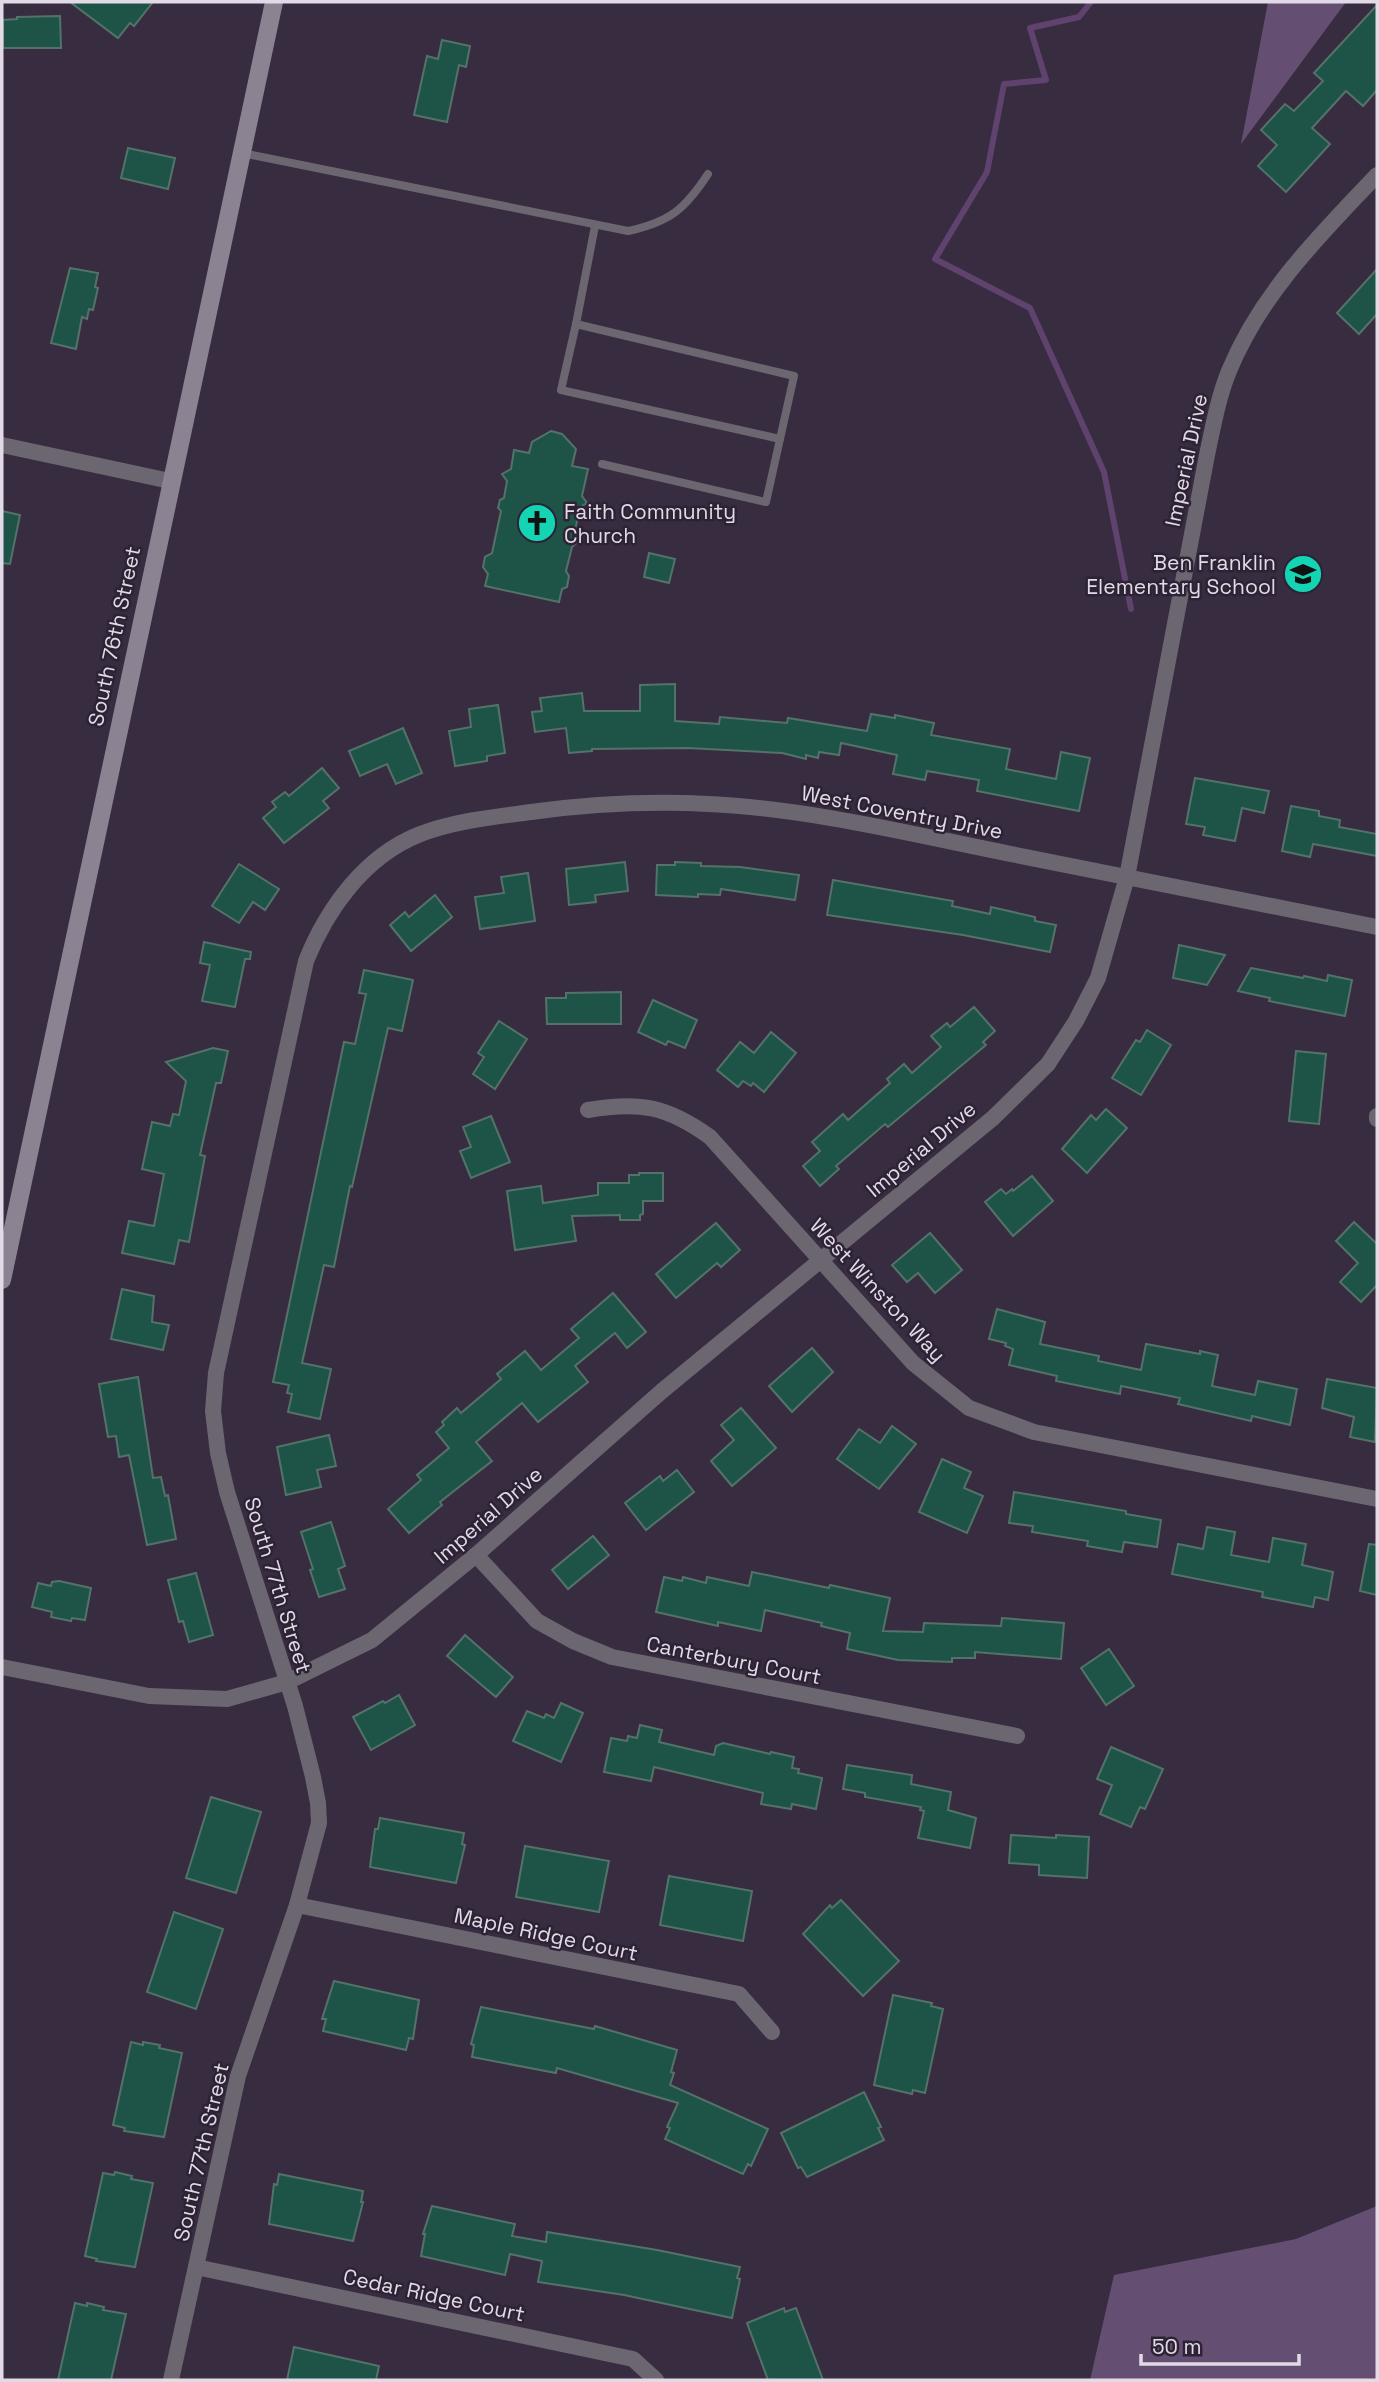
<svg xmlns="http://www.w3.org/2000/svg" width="1379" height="2382" viewBox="0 0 1379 2382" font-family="'Space Grotesk',sans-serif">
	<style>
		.green { fill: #644f73 }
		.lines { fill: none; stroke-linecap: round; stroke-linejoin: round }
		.stream { stroke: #5f436e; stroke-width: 6 }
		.building { fill: #1e5448; stroke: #547269; stroke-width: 2 }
		.service { stroke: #6b6670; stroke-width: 8 }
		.minor { stroke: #6b6670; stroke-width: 16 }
		.secondary { stroke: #8b8392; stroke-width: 18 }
		.labels { text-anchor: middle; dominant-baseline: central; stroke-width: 5; stroke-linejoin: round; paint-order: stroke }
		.street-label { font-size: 21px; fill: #e2dbe7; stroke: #2d2335 }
		.poi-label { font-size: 21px; fill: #e2dbe7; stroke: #2d2335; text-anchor: start }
	</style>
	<rect width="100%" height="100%" fill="#372c40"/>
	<!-- green -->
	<g class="green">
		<polygon points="1268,2 1346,2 1241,144"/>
		<polygon points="1377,2206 1377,2380 1090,2380 1114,2275 1296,2239"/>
	</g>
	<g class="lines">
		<!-- stream -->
		<polyline class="stream" points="1091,2 1079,17 1030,28 1046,80 1004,84 987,172 935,259 1030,308 1104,472 1131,609"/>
	</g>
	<!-- building -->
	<g class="building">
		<polygon points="70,2 153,2 134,26 130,23 118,38"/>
		<polygon points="1377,5 1377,90 1363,106 1346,91 1312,128 1330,144 1286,192 1258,166 1277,145 1261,130 1285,104 1294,111 1323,81 1314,73"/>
		<polygon points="60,16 61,48 3,48 3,20 17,19 17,17"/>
		<polygon points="442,40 470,46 466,67 459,65 447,122 414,115 427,56 438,59"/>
		<polygon points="128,148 175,158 168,189 121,178"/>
		<polygon points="70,268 98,273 95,287 98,288 93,310 89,309 87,319 82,317 76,349 51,343"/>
		<polygon points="1377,269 1377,314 1359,334 1337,313"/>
		<polygon points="551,431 562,434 576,449 572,466 588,469 582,496 587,503 580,507 574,535 580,540 572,547 566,571 569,576 567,587 562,589 559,602 485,586 488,574 483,567 485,557 492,553 501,511 498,508 500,500 504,498 507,481 502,474 511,469 514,450 529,453 532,442"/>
		<polygon points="2,511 20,515 10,564 2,563"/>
		<polygon points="649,553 675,559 669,583 644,577"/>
		<polygon points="675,684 675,721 719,724 720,717 787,723 788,718 867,731 871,714 895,718 895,715 934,723 931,735 1010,749 1006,769 1056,779 1061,752 1090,758 1079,811 977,791 979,780 927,771 925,780 893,774 897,755 841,743 839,755 819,752 818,758 806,755 806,759 782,753 688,748 592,749 592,751 569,753 566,728 535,732 532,712 542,711 540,698 582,693 584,711 640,711 640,685"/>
		<polygon points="498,705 505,753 487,756 487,761 455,766 449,731 471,727 469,709"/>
		<polygon points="403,728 422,773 396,784 387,764 360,776 349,751"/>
		<polygon points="322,768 339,788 323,801 329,808 284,843 263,818 276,807 272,802 285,792 289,796"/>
		<polygon points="1195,778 1269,791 1264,813 1242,808 1235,841 1203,835 1205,827 1186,824"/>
		<polygon points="1291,806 1319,811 1319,816 1340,820 1339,827 1377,834 1377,856 1313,844 1310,857 1282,851"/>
		<polygon points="625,862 628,891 595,895 596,902 569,905 566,869"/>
		<polygon points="675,862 701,863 701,866 740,867 799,875 795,900 721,889 720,895 698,894 698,897 656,895 657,865 675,865"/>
		<polygon points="239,864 279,889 265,910 253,902 239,923 212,906"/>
		<polygon points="528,873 535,921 480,929 475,897 504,893 501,877"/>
		<polygon points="833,880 953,901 952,906 990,914 991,907 1035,917 1035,921 1056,925 1050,952 963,935 827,915"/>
		<polygon points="435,895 452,917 411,951 390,925 405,912 409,917"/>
		<polygon points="204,942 251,952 250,959 245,959 235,1007 202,1001 210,965 200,963"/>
		<polygon points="1179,945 1225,955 1207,985 1173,978"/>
		<polygon points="1251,968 1303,978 1304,976 1327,981 1328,975 1352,980 1345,1016 1269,1001 1270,998 1238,991"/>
		<polygon points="364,970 413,980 402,1031 388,1028 352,1187 350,1186 334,1267 324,1265 302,1363 331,1369 320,1419 288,1412 292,1394 287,1393 289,1385 273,1382 344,1042 355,1044 366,994 359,993"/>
		<polygon points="621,992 621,1024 547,1024 546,998 566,998 566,993"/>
		<polygon points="653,1000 697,1020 685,1048 668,1041 666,1045 638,1032"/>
		<polygon points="974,1007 995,1031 983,1042 986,1045 888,1127 885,1124 836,1166 839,1169 820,1186 803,1166 820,1151 812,1142 843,1114 848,1120 890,1083 887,1079 904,1064 912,1073 941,1047 931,1036 947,1023 950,1027"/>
		<polygon points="499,1021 527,1039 495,1089 473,1074 484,1057 478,1053"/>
		<polygon points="1147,1030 1171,1045 1141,1095 1112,1078 1136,1040 1140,1042"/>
		<polygon points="771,1032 796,1053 764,1092 753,1083 751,1086 743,1081 738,1087 717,1070 740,1042 754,1053"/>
		<polygon points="213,1048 228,1051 221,1083 216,1083 200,1155 205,1156 189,1242 179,1240 174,1264 122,1253 129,1221 154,1226 164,1174 142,1169 152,1122 170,1126 173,1114 179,1115 186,1081 166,1062"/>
		<polygon points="1296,1051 1326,1054 1319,1124 1289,1121"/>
		<polygon points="1106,1109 1127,1128 1087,1173 1062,1149 1091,1115 1096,1120"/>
		<polygon points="491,1116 510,1162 471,1178 460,1151 471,1147 463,1127"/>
		<polygon points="639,1173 663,1173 663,1201 643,1201 643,1214 640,1215 640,1220 620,1220 620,1215 572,1216 576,1241 515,1250 507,1191 541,1186 543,1203 598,1195 598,1183 629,1183 629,1175 639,1175"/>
		<polygon points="1032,1176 1053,1201 1013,1236 985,1202 1001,1189 1006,1194 1012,1189 1013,1191"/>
		<polygon points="1354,1222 1377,1244 1377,1285 1361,1302 1340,1282 1358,1263 1336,1241"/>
		<polygon points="716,1223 740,1250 721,1267 717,1263 676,1298 656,1274"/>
		<polygon points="930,1233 962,1270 935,1293 918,1273 907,1282 892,1265"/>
		<polygon points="122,1289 154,1296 152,1322 169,1325 163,1350 111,1339"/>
		<polygon points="613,1293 646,1332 627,1348 615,1333 575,1366 588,1382 538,1422 522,1403 476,1442 492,1461 440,1502 442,1505 409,1533 388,1509 421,1480 417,1475 449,1448 436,1432 444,1425 442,1422 457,1408 461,1413 501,1379 497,1374 525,1351 541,1370 579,1338 571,1329"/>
		<polygon points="997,1309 1045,1322 1040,1344 1099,1356 1098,1361 1141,1370 1146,1344 1200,1354 1200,1351 1218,1355 1212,1386 1255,1395 1258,1381 1297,1389 1290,1425 1252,1416 1251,1421 1221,1414 1178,1404 1180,1398 1121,1386 1120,1394 1056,1381 1057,1376 1009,1365 1013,1349 1005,1346 1006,1343 989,1339"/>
		<polygon points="812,1348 833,1372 792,1412 769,1386"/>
		<polygon points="138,1377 153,1478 161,1477 165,1496 168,1495 176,1539 147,1545 129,1455 119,1457 116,1436 108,1437 99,1384"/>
		<polygon points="1327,1379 1377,1388 1375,1442 1350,1437 1354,1417 1322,1408"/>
		<polygon points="741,1408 776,1448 732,1486 711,1461 734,1440 721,1425"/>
		<polygon points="892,1426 916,1444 879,1489 837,1459 859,1429 880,1443"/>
		<polygon points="329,1435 336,1466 317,1470 321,1487 286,1495 277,1447"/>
		<polygon points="942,1459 971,1472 964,1488 983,1496 967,1533 919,1512"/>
		<polygon points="677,1470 694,1492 646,1530 625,1503 660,1476 663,1481"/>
		<polygon points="1014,1492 1126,1511 1126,1514 1161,1520 1157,1547 1124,1542 1122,1552 1087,1546 1088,1541 1032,1532 1033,1526 1009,1523"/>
		<polygon points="331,1522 345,1566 338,1569 345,1589 319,1597 310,1570 313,1569 301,1532"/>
		<polygon points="1207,1527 1235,1532 1231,1555 1269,1562 1273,1538 1306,1544 1302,1565 1333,1572 1328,1600 1315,1597 1313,1607 1262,1597 1263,1592 1172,1574 1178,1544 1203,1549"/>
		<polygon points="593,1536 609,1555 568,1589 552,1570"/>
		<polygon points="1369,1544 1377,1545 1377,1595 1360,1591"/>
		<polygon points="752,1572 829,1588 830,1585 890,1598 883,1631 923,1632 924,1623 1001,1626 1002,1618 1064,1623 1061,1659 975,1652 975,1658 952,1658 952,1662 898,1660 847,1649 850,1633 821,1626 822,1623 765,1610 761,1631 718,1622 718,1626 656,1612 664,1577 682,1581 683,1577 706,1583 707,1577 749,1586"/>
		<polygon points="196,1573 213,1635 189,1642 183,1621 179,1622 168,1580"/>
		<polygon points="59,1581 91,1588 85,1620 72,1618 71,1621 51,1617 52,1612 32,1607 38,1583 51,1586 52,1582"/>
		<polygon points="465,1635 513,1677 496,1697 447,1656"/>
		<polygon points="1109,1649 1134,1686 1106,1705 1081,1668"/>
		<polygon points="399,1695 415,1725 371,1750 353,1717 383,1701 385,1703"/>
		<polygon points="561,1703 583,1713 561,1762 513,1741 527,1711 544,1718 546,1714 554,1718"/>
		<polygon points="640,1725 662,1730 659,1742 714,1755 716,1746 723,1743 770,1754 771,1752 794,1757 792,1768 799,1769 798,1773 822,1778 816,1809 792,1804 791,1809 761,1804 763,1793 654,1767 651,1781 604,1772 611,1738 627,1741 628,1736 637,1738"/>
		<polygon points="1111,1747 1163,1769 1145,1809 1140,1807 1131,1827 1100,1814 1112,1785 1097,1779"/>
		<polygon points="847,1765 912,1775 911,1784 951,1792 948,1810 976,1818 970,1848 918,1838 924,1811 920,1810 921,1807 865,1797 865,1793 843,1789"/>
		<polygon points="211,1797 261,1812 236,1893 186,1878"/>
		<polygon points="380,1818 464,1833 462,1844 465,1845 456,1883 370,1867 375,1829 378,1829"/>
		<polygon points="1011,1835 1056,1838 1056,1835 1089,1837 1087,1878 1039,1875 1039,1865 1009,1863"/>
		<polygon points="525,1846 609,1861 599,1912 516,1897"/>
		<polygon points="669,1876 752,1891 743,1941 660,1925"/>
		<polygon points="841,1900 899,1961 863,1996 803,1934 830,1905 832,1908"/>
		<polygon points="174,1912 223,1929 196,2009 147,1992"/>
		<polygon points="334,1981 419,2000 413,2039 409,2038 406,2050 323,2031 326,2019 322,2019"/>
		<polygon points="893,1995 932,2003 931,2006 943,2009 925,2093 913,2090 912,2094 874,2085"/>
		<polygon points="481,2007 594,2029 595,2026 677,2050 671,2072 674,2073 670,2085 768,2129 751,2166 748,2164 743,2174 665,2139 670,2128 667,2127 678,2103 557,2068 556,2073 472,2057 474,2045 471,2044"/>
		<polygon points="131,2042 143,2045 143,2042 160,2045 159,2048 182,2053 164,2137 124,2131 125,2128 113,2125"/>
		<polygon points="864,2092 881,2127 878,2128 884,2140 807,2177 801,2167 798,2168 781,2133"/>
		<polygon points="115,2172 132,2176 131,2179 153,2183 135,2267 96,2261 97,2259 85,2256 103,2173 114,2175"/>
		<polygon points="279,2174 363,2191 361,2202 363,2202 353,2241 269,2224 274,2184 277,2185"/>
		<polygon points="432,2206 515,2224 512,2236 546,2242 547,2232 657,2250 740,2267 737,2278 740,2279 732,2318 624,2295 538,2282 542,2261 510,2254 505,2275 421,2256 425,2234 423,2234"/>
		<polygon points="75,2303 87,2306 87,2303 104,2307 103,2310 126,2314 111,2380 58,2380"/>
		<polygon points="784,2308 785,2312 796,2308 823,2380 768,2380 747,2323"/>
		<polygon points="294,2347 379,2366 376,2380 287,2380"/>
	</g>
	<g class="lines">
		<!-- service -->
		<g class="service">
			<path d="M242,153L628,231C670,222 685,209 708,174"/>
			<polyline points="595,226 576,324 794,376 766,502 602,464"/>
			<polyline points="576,324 561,390 780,439"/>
		</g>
		<!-- minor -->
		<g class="minor">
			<polyline points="2,445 170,481"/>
			<path d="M588,1110C639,1101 667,1106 710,1137L913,1363L969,1408L1034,1432L1377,1499"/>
			<polyline points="1377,1116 1377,1119"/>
			<polyline points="476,1555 537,1621 573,1641 612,1657 1017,1736"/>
			<path d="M2,1667L149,1696L227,1699L287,1682L372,1640L476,1555L662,1391L993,1118L1048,1064L1076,1021L1098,978L1127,877L1207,455C1213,427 1218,398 1229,371C1261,293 1320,235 1377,175"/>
			<polyline points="297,1905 739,1994 772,2032"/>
			<polyline points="196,2267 633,2359 656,2380"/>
			<path d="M171,2380L238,2076L297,1905L319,1823L318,1803L313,1777L295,1706L227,1492L218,1453L213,1411L216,1373L306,961C327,909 364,857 418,835C453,821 494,817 531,812C590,804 650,801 709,804C812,809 915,835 1016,855C1136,879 1257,903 1377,927"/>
		</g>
		<!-- secondary -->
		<polyline class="secondary" points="2,1280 274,2"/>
	</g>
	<!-- icons -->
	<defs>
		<g id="church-disc" transform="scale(2.0125)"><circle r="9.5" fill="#14d5b3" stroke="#2d2335"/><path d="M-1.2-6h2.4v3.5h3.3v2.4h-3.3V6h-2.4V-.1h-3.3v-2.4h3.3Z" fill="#111"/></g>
		<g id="school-disc" transform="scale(2.0125)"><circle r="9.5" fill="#14d5b3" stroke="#2d2335"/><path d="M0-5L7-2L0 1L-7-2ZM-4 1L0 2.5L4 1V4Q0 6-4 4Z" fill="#111"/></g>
	</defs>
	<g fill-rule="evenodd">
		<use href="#church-disc" x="537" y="523"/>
		<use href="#school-disc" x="1303" y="574"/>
	</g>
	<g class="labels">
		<!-- street labels -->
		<g class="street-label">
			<text transform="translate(1186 460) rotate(-78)">Imperial Drive</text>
			<text transform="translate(114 636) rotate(-78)">South 76th Street</text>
			<text transform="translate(902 812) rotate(11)">West Coventry Drive</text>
			<text transform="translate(921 1149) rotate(-40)">Imperial Drive</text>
			<text transform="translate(878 1290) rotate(47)">West Winston Way</text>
			<text transform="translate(488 1515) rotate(-41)">Imperial Drive</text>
			<text transform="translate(278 1585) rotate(73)">South 77th Street</text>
			<text transform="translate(734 1660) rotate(11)">Canterbury Court</text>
			<text transform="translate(546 1934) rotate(12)">Maple Ridge Court</text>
			<text transform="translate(201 2152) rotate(-77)">South 77th Street</text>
			<text transform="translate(434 2295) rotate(12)">Cedar Ridge Court</text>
		</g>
		<!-- poi labels -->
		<g class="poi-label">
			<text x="564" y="511">Faith Community<tspan x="564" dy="24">Church</tspan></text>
			<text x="1276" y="562" text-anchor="end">Ben Franklin<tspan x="1276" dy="24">Elementary School</tspan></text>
		</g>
	</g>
	<!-- border -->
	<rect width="1379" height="2382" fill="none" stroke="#e2dbe7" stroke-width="7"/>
	<!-- scale -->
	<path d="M1141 2354v10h158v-10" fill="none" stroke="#e2dbe7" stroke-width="3.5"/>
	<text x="1152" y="2354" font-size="21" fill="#e2dbe7" stroke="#2d2335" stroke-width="5" paint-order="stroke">50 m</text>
</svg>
